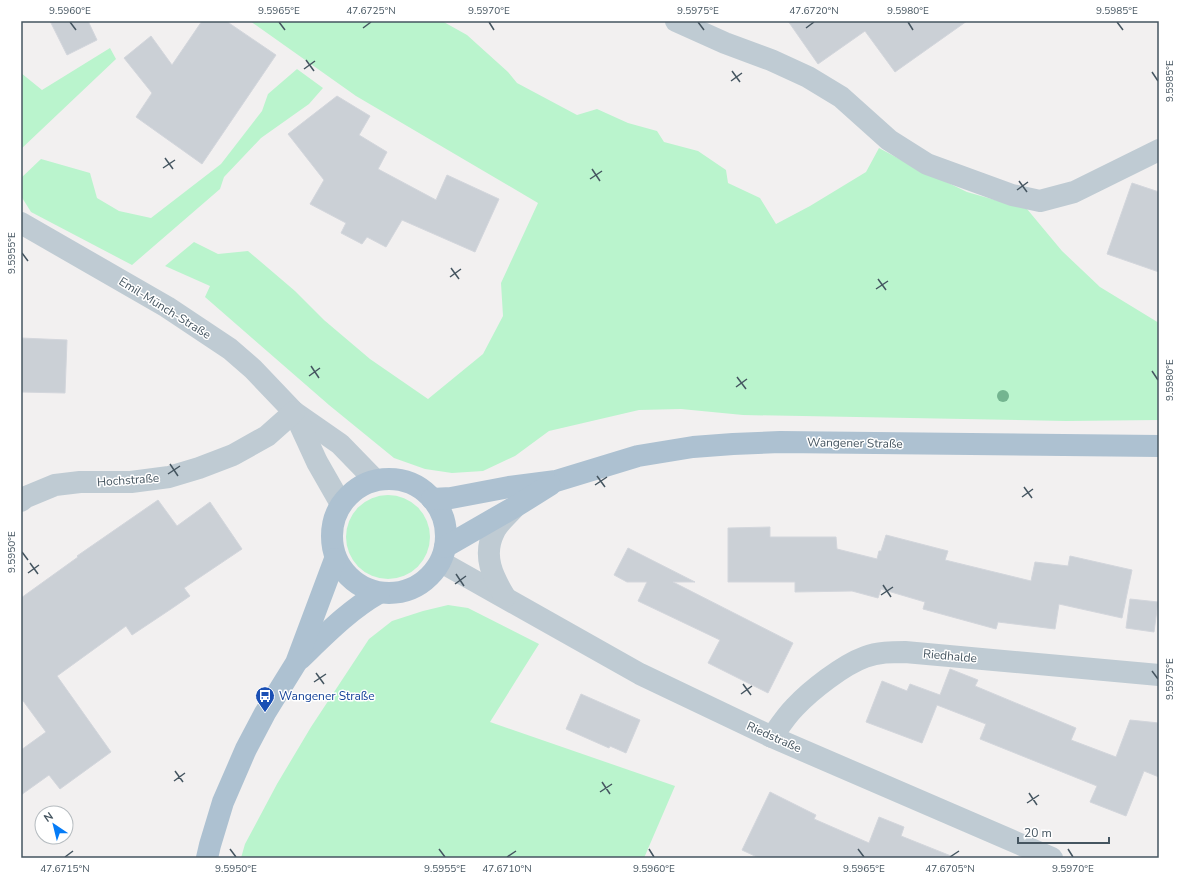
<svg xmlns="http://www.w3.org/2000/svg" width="1180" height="879" viewBox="0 0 1180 879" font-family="'Nunito Sans',sans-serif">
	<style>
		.green { fill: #baf4cd }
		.building { fill: #cbd0d6; stroke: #d3d6dc }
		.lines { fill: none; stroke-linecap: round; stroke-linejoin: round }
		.minor { stroke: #bfcbd3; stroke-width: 22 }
		.major { stroke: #adc1d1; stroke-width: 22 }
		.tree { fill: #74b590 }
		.ticks { fill: none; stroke: #455560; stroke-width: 1.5 }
		.labels { text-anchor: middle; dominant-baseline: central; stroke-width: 3; stroke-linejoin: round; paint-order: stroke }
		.street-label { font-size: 12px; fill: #455560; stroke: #fff }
		.transit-label { font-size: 12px; fill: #164399; stroke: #fff; text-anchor: start }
		.neatline { fill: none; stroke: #455560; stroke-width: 1.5 }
		.ticks-label { font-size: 10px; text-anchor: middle; fill: #455560 }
	</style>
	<rect width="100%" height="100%" fill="#f2f0f0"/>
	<!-- green -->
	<g class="green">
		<polygon points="250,21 442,21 467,35 508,72 517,83 577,115 597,109 628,123 657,131 664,142 698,151 726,170 728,183 760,198 776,224 810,206 866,172 879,148 905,162 967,192 1027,209 1062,251 1100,287 1159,323 1159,420 1066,421 743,415 681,409 639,410 549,431 515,456 483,471 452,473 425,469 394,458 329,405 205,297 210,286 165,266 194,242 218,254 248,251 295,291 324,320 370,359 428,399 483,354 503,316 501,283 538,203 356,96"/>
		<polygon points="110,48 116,59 21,149 21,73 42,90"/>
		<polygon points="297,69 323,88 309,104 261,138 224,177 220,189 132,265 31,212 21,196 21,178 41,159 90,173 97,198 119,211 151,218 221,164 262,111 268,94"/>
		<circle cx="388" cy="537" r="42"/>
		<polygon points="448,605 468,608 539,644 490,722 675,786 644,858 241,858 245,844 277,784 311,727 369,639 392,621 423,611"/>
	</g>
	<!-- building -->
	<g class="building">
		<polygon points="50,21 88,21 97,40 67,55"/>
		<polygon points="202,21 226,21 276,55 202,164 136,117 152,93 124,58 151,36 172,65"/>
		<polygon points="788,21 967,21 895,72 865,31 818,64"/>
		<polygon points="337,96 370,116 359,135 387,152 378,169 436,200 447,175 499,199 475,252 402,220 386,247 367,237 362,244 341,233 346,223 310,204 324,180 288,134"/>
		<polygon points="1132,183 1159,192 1159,272 1107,254"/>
		<polygon points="21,338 67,340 65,393 21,392"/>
		<polygon points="158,500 177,526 210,502 242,549 184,588 190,596 171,609 132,635 126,626 57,676 111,752 60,789 49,775 21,795 21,750 46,732 21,698 21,598 78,557 77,556"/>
		<polygon points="770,527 770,537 836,537 837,549 877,559 879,551 881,551 886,535 948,551 945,560 1031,581 1035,562 1068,566 1070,556 1132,570 1122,618 1059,604 1055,629 998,622 996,629 923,609 925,602 881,589 878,598 852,591 795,592 795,582 728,582 728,528"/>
		<polygon points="628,548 695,582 673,582 793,643 768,693 708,663 720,640 638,601 647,582 627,582 614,575"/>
		<polygon points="1130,599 1158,602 1154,632 1126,628"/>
		<polygon points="950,669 978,680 975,686 1076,728 1071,740 1116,757 1130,720 1159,723 1159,777 1144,771 1126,816 1090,802 1097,786 980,739 986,724 937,705 922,743 866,722 882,681 907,691 910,684 940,695"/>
		<polygon points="581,694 640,720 626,753 610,746 609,748 566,729"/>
		<polygon points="770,792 816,815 814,819 869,843 879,817 904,827 901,836 951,856 951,858 759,858 742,850"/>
	</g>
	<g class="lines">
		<!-- minor -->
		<g class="minor">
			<polyline points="676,21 725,43 771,60 808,77 841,97 889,140 927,164 1012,195 1040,201 1074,192 1159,150"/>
			<polyline points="21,223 167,307 230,349 253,369 294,412 340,444 375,480"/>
			<polyline points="294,412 317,462 341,504"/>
			<polyline points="21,501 26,497 55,485 80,482 131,482 169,477 199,468 233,455 267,436 294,412"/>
			<polyline points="441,562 640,674 772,737 1052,858"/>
			<path d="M505,597C493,577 482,556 494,532C498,523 507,516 514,508"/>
			<path d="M772,737C779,727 786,716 795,707C811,690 843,665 865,657C878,652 892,652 905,652L1159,675"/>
		</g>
		<!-- major -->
		<g class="major">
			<circle cx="389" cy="536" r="57"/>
			<polyline points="432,499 451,498 509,487 556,481 638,456 693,447 733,444 780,442 1159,446"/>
			<polyline points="445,547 518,505 550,485"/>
			<path d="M300,659C325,635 349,610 379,593"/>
			<polyline points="207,858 210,845 223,802 246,749 265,713 296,663 335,559"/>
		</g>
	</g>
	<!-- trees -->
	<circle class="tree" cx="1003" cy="396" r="6"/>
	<!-- ticks -->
	<path class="ticks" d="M70,22L76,30M279,22L285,30M489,22L494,30M698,22L704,30M908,22L913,30M1117,22L1123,30M363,28L371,22M806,28L814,22M306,60L314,71M304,69L315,61M732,71L740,82M1152,72L1158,81M731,81L742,73M165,158L173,169M163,168L175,160M592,169L600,181M590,179L602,171M1019,181L1027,192M1017,190L1028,182M22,253L28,261M451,268L459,279M450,277L461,269M878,279L886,290M876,289L888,281M311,366L319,378M1152,371L1158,380M309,376L320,368M737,377L746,389M736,387L747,379M170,464L178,476M168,474L180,466M597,476L605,487M595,485L607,477M1024,487L1032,498M1022,497L1033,489M22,552L28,560M30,563L38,574M28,573L39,565M456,574L464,586M455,584L466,576M883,585L891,597M881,595L893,587M1152,671L1158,679M316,673L324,684M314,682L326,674M743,684L751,695M741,694L752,686M175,771L183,782M174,781L185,773M602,782L610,794M600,792L612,784M1029,793L1037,805M1027,803L1039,795M230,849L236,857M439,849L445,857M649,849L654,857M858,849L864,857M1068,849L1073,857M65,857L73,851M507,857L516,851M950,857L959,851"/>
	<!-- icons -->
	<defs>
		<g id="bus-pin" transform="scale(1)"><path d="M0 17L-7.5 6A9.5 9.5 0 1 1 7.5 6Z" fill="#1a4fb4" stroke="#fff"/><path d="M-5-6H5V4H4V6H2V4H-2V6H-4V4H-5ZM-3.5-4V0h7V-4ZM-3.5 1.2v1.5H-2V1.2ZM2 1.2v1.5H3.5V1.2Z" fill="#fff"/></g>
	</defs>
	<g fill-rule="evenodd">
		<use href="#bus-pin" x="265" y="696"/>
	</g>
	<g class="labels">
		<!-- street labels -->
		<g class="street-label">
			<text transform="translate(165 308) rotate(32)">Emil-Münch-Straße</text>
			<text transform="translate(855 443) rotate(1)">Wangener Straße</text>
			<text transform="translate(128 480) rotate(-4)">Hochstraße</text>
			<text transform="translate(950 656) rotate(5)">Riedhalde</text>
			<text transform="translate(774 737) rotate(24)">Riedstraße</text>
		</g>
		<!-- transit labels -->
		<g class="transit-label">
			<text x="279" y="696">Wangener Straße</text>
		</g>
	</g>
	<!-- border -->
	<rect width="1180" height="879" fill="none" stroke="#ffffff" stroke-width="44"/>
	<!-- north arrow -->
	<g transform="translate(54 825) rotate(325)"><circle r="19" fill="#ffffff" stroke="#b5bbbf"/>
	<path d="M0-3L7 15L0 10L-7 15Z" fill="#057cf7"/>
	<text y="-6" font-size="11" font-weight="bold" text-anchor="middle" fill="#455560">N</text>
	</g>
	<!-- scale -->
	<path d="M1018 837v6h91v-6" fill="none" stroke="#455560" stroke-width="2"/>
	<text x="1024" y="837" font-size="12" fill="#455560" stroke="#ffffff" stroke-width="3" paint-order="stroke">20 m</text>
	<rect x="22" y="22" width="1136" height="835" class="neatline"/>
	<g class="ticks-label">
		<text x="70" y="14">9.5960°E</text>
		<text x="279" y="14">9.5965°E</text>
		<text x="371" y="14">47.6725°N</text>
		<text x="489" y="14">9.5970°E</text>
		<text x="698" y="14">9.5975°E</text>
		<text x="814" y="14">47.6720°N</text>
		<text x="908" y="14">9.5980°E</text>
		<text x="1117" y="14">9.5985°E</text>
		<text transform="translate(1169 81) rotate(-90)" y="4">9.5985°E</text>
		<text transform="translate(11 253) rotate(-90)" y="4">9.5955°E</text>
		<text transform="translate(1169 380) rotate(-90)" y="4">9.5980°E</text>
		<text transform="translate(11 552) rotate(-90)" y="4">9.5950°E</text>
		<text transform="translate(1169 679) rotate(-90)" y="4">9.5975°E</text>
		<text x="65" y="872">47.6715°N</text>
		<text x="236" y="872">9.5950°E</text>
		<text x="445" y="872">9.5955°E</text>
		<text x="507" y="872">47.6710°N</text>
		<text x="654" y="872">9.5960°E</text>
		<text x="864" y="872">9.5965°E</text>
		<text x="950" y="872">47.6705°N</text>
		<text x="1073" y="872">9.5970°E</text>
	</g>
</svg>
